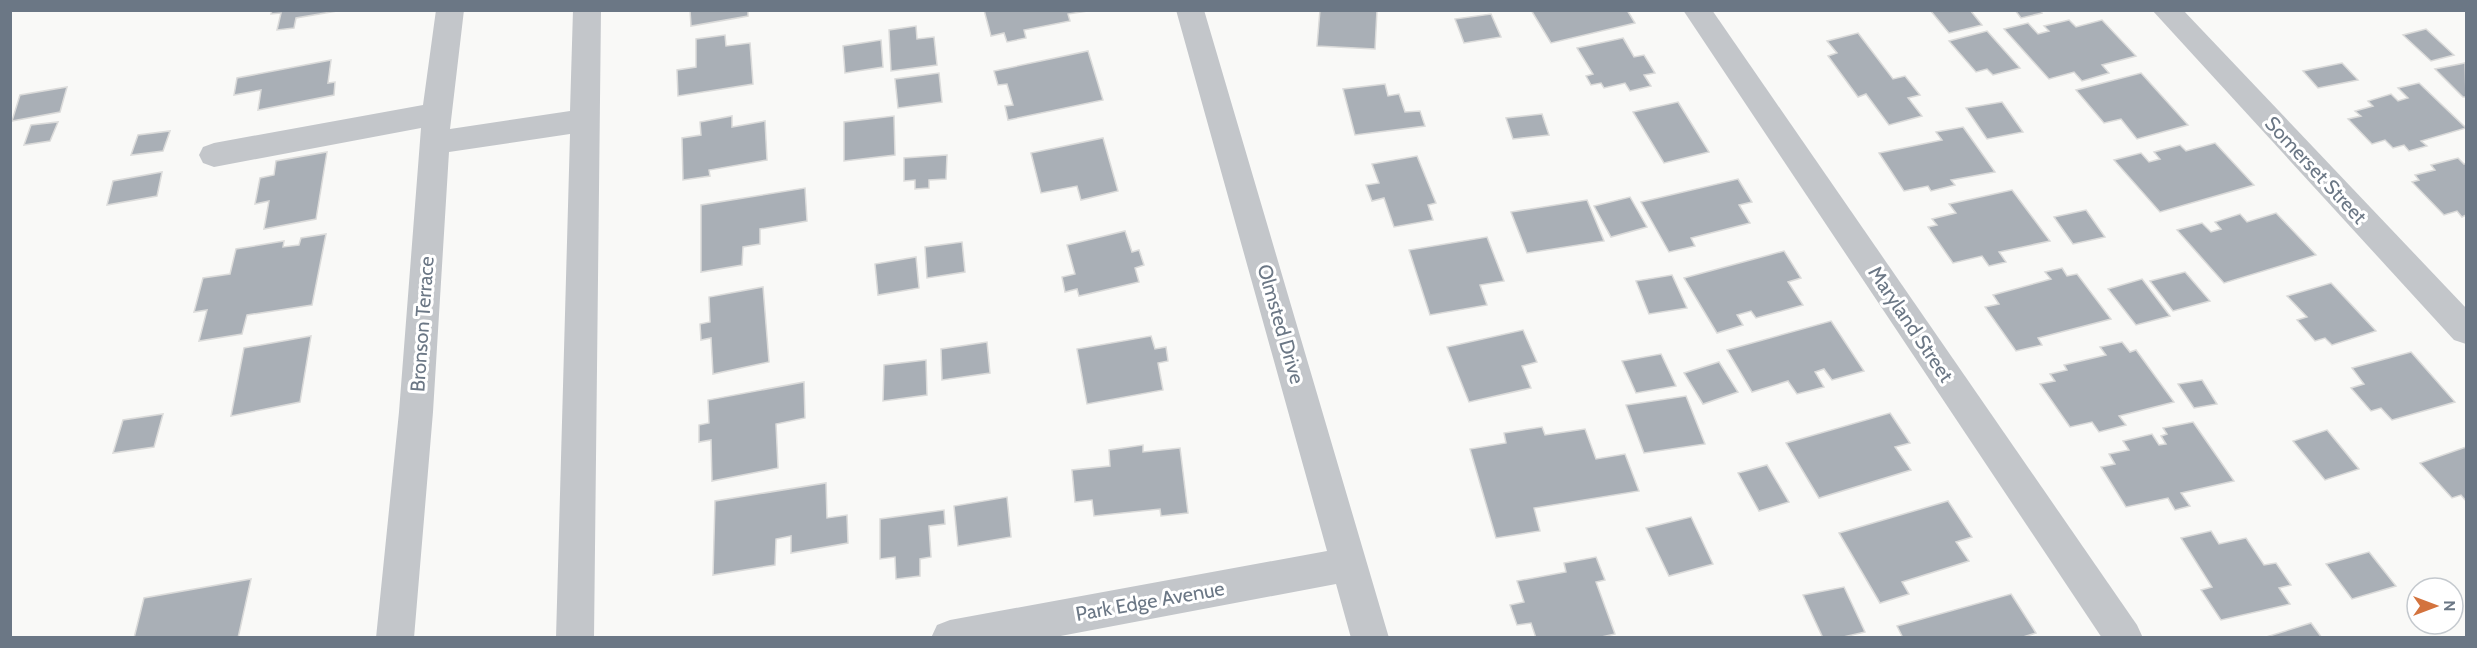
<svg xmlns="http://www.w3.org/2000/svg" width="2477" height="648" viewBox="0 0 2477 648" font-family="Cabin,sans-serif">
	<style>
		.building { fill: #a9afb6; stroke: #dbdbda; stroke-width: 1.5 }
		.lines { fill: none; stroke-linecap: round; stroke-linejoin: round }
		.minor { fill: #c3c6ca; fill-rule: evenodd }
		.labels { text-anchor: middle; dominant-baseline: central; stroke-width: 6; stroke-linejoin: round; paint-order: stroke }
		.street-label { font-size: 20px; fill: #6b7785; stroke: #fff }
	</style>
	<rect width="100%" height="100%" fill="#f9f9f7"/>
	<!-- building -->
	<g class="building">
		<polygon points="272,10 343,10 296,18 294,28 277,30 281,13 271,14"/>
		<polygon points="690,10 748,10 748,16 691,26"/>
		<polygon points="984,10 1087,10 1087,11 1068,14 1070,21 1024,30 1026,38 1007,42 1004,33 991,36"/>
		<polygon points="1320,10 1377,10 1375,49 1317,46"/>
		<polygon points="1531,10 1627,10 1635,23 1551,43"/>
		<polygon points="1930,10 1970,10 1982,25 1949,33"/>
		<polygon points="2015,10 2040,10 2042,13 2021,18"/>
		<polygon points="1491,14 1501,37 1464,43 1455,19"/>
		<polygon points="2069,20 2076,27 2102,20 2136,56 2102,65 2109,73 2082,81 2074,72 2049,79 2004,29 2028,23 2038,34 2049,31 2044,26"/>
		<polygon points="916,26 917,39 934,37 937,65 891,71 889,30"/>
		<polygon points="2426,29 2454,55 2431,61 2403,35"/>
		<polygon points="1987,31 2020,68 1993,75 1987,69 1976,72 1949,41"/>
		<polygon points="1858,33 1893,79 1905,76 1920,95 1908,98 1922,116 1889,125 1866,94 1858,97 1828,56 1837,53 1827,41"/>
		<polygon points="725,35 726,46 750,43 753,84 678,96 677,70 696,67 696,39"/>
		<polygon points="1623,38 1634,57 1644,55 1655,73 1644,75 1651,86 1630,91 1625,83 1604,88 1601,83 1591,85 1586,76 1593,74 1577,48"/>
		<polygon points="881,40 883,67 845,73 843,46"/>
		<polygon points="1088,51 1103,100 1008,120 1005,106 1013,105 1007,84 998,85 994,71"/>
		<polygon points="331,60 328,83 335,82 334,95 258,110 261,90 234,95 237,78"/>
		<polygon points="2342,63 2358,80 2318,88 2303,71"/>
		<polygon points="2465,63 2466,97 2463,97 2435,69"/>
		<polygon points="939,73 942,102 898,108 895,79"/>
		<polygon points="2141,73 2188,125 2137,139 2121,119 2104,123 2076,90"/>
		<polygon points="2419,83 2466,128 2421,141 2427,146 2409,151 2404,145 2393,148 2385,140 2372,144 2348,119 2361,116 2355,111 2373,106 2368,101 2391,94 2398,101 2408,98 2398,88"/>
		<polygon points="1385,84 1388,96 1399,94 1405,112 1420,111 1425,126 1355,135 1343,89"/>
		<polygon points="67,87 60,112 12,121 20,95"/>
		<polygon points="1678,102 1709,152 1664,163 1633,112"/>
		<polygon points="2002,102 2023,132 1987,139 1966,108"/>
		<polygon points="1542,114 1549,135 1513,139 1506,118"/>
		<polygon points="732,116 732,127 765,121 767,160 709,170 710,176 683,180 682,138 701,135 700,122"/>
		<polygon points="894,116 895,155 844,161 844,122"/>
		<polygon points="58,122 50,141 24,145 31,125"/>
		<polygon points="1963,127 1995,172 1951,180 1955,185 1931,191 1928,186 1904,191 1879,153 1942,140 1936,132"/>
		<polygon points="170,131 163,151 131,155 138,135"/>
		<polygon points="1103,138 1118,191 1081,200 1077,186 1041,193 1031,153"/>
		<polygon points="2215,143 2254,185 2160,212 2114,160 2141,153 2149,162 2160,159 2154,152 2180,145 2186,151"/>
		<polygon points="327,152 316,219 264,229 269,201 255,204 260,178 274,175 276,161"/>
		<polygon points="947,155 946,179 929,180 929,188 915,189 915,180 904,181 904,158"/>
		<polygon points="1417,156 1436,203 1428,205 1433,220 1394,227 1384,198 1372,201 1366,185 1379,183 1372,164"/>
		<polygon points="2458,158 2464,164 2466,163 2466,215 2462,217 2457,211 2444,215 2412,182 2419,180 2415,175 2435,170 2431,165"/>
		<polygon points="162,172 157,196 107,205 113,181"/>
		<polygon points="1738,179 1752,202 1739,205 1750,223 1691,238 1695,246 1669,252 1641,202"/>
		<polygon points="805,188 807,221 760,229 760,244 743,247 742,265 701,272 701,205"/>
		<polygon points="2012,190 2050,241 1999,252 2006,262 1989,266 1982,256 1953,263 1928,227 1937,225 1932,219 1956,213 1949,204"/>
		<polygon points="1630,197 1647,227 1611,237 1594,206"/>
		<polygon points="1587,200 1604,241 1527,253 1511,212"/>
		<polygon points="2086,210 2105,237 2073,244 2054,217"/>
		<polygon points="2276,213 2316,255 2224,283 2177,230 2202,223 2211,232 2221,229 2215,222 2240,214 2247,222"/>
		<polygon points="1125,231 1132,252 1139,250 1144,265 1135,268 1139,282 1079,296 1077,289 1065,292 1062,277 1075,274 1067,245"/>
		<polygon points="326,234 312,305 247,315 242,334 199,341 207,310 194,312 203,278 230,274 236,249 284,241 283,247 299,245 301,238"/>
		<polygon points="1487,237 1504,281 1480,285 1487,305 1430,315 1409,250"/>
		<polygon points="962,242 965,272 927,278 925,247"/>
		<polygon points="1784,251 1801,278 1788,282 1803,305 1756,318 1751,311 1737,315 1743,325 1717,333 1684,278"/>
		<polygon points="916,257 919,288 878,295 875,264"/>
		<polygon points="2062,268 2067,276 2077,274 2111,319 2038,338 2042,345 2016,351 1985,307 1999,304 1993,295 2051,279 2045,272"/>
		<polygon points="2185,272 2210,301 2173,311 2150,281"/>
		<polygon points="1672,275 1687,308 1649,314 1636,281"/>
		<polygon points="2142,279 2170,316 2136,325 2108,289"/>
		<polygon points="2331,283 2376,331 2332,345 2325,338 2315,341 2297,320 2307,317 2287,296"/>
		<polygon points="763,287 769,362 713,374 711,338 701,340 700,324 710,322 709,297"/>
		<polygon points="1831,321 1864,371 1832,380 1824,369 1815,372 1824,387 1797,394 1788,381 1752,392 1727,350"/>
		<polygon points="1523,330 1537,362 1522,366 1531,388 1469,402 1447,347"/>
		<polygon points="311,336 300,402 231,416 244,348"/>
		<polygon points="1151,336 1155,349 1166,347 1168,361 1158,363 1163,390 1087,404 1077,349"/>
		<polygon points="987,342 990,373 942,380 941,349"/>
		<polygon points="2122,342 2130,352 2136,350 2174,402 2119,416 2126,425 2099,432 2092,422 2070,427 2040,384 2055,381 2050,374 2067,370 2064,365 2106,355 2100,347"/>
		<polygon points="2411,352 2455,402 2392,420 2381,408 2371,411 2351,388 2364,384 2352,368"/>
		<polygon points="1661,354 1676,386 1636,393 1622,361"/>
		<polygon points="926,360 927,395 883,401 884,365"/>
		<polygon points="1719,362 1738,392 1703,404 1684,373"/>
		<polygon points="2202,380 2217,404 2194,408 2178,384"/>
		<polygon points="804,382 805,418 776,424 778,468 712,481 711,440 699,442 699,425 709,423 708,400"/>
		<polygon points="1686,396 1705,444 1644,453 1626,405"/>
		<polygon points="1890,413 1910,443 1895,447 1911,470 1819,498 1786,443"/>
		<polygon points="163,414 154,447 113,453 123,420"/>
		<polygon points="2193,422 2234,481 2181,493 2190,506 2175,510 2168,498 2126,507 2101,467 2115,464 2109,454 2129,450 2123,441 2152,434 2159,445 2166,444 2161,436 2167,434 2163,428"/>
		<polygon points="1542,427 1545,435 1585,429 1596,459 1625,454 1639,491 1534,508 1540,531 1496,538 1470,449 1506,443 1504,433"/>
		<polygon points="2327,430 2359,469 2325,480 2293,441"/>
		<polygon points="1143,445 1143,452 1180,448 1188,513 1161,516 1160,509 1094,516 1092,500 1075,502 1072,470 1110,466 1109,450"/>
		<polygon points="2466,447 2466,501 2461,495 2452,498 2420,463"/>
		<polygon points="1767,465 1789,502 1759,511 1738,473"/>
		<polygon points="826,483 827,518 847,515 848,543 791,553 791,536 776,539 775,565 713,575 715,501"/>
		<polygon points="1007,497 1011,537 958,546 954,506"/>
		<polygon points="1948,501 1972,537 1956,542 1969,561 1902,582 1909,594 1880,603 1839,533"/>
		<polygon points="944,510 945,524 929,526 931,557 920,559 920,576 896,579 895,557 880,559 880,519"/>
		<polygon points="1691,517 1713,564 1669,576 1646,528"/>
		<polygon points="2211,531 2219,544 2246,538 2264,565 2276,563 2291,585 2279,588 2290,604 2221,620 2201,590 2212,587 2181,538"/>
		<polygon points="2369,552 2396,586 2352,599 2326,564"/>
		<polygon points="1596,557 1605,580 1596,582 1615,634 1597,638 1536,638 1531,623 1517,625 1510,605 1524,602 1517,581 1566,572 1564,563"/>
		<polygon points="251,579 238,638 134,638 144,598"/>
		<polygon points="1844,587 1865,632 1839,638 1823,638 1803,595"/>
		<polygon points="2011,594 2036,633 2020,638 1903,638 1897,626"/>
		<polygon points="2311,623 2322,638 2263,638"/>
	</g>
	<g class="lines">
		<!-- minor -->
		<g class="minor">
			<polygon points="436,10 464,10 450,129 570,111 573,10 601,10 594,638 556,638 570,134 449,152 433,412 414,638 376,638 399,412 421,128 214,167 203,163 199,155 203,147 214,143 423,105"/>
			<polygon points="1176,10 1204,10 1389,638 1351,638 1336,584 1050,638 931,638 937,625 950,620 1327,551"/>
			<polygon points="1683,10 1712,10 2137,625 2143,638 2102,638"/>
			<polygon points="2152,10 2183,10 2466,308 2466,344 2454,340"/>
		</g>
	</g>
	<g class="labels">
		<!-- street labels -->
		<g class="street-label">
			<text transform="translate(2316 170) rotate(47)">Somerset Street</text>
			<text transform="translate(422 324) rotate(-86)">Bronson Terrace</text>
			<text transform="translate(1281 324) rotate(74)">Olmsted Drive</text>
			<text transform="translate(1911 324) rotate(56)">Maryland Street</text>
			<text transform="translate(1150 601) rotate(-10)">Park Edge Avenue</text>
		</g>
	</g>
	<!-- border -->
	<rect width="2477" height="648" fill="none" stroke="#6b7785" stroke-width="24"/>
	<!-- north arrow -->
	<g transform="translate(2435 606) rotate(90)"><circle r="28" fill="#ffffff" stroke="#c4c9ce" stroke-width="1.5"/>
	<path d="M0-4.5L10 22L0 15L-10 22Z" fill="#d3733e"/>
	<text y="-9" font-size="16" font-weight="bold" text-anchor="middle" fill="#6b7785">N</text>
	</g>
</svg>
